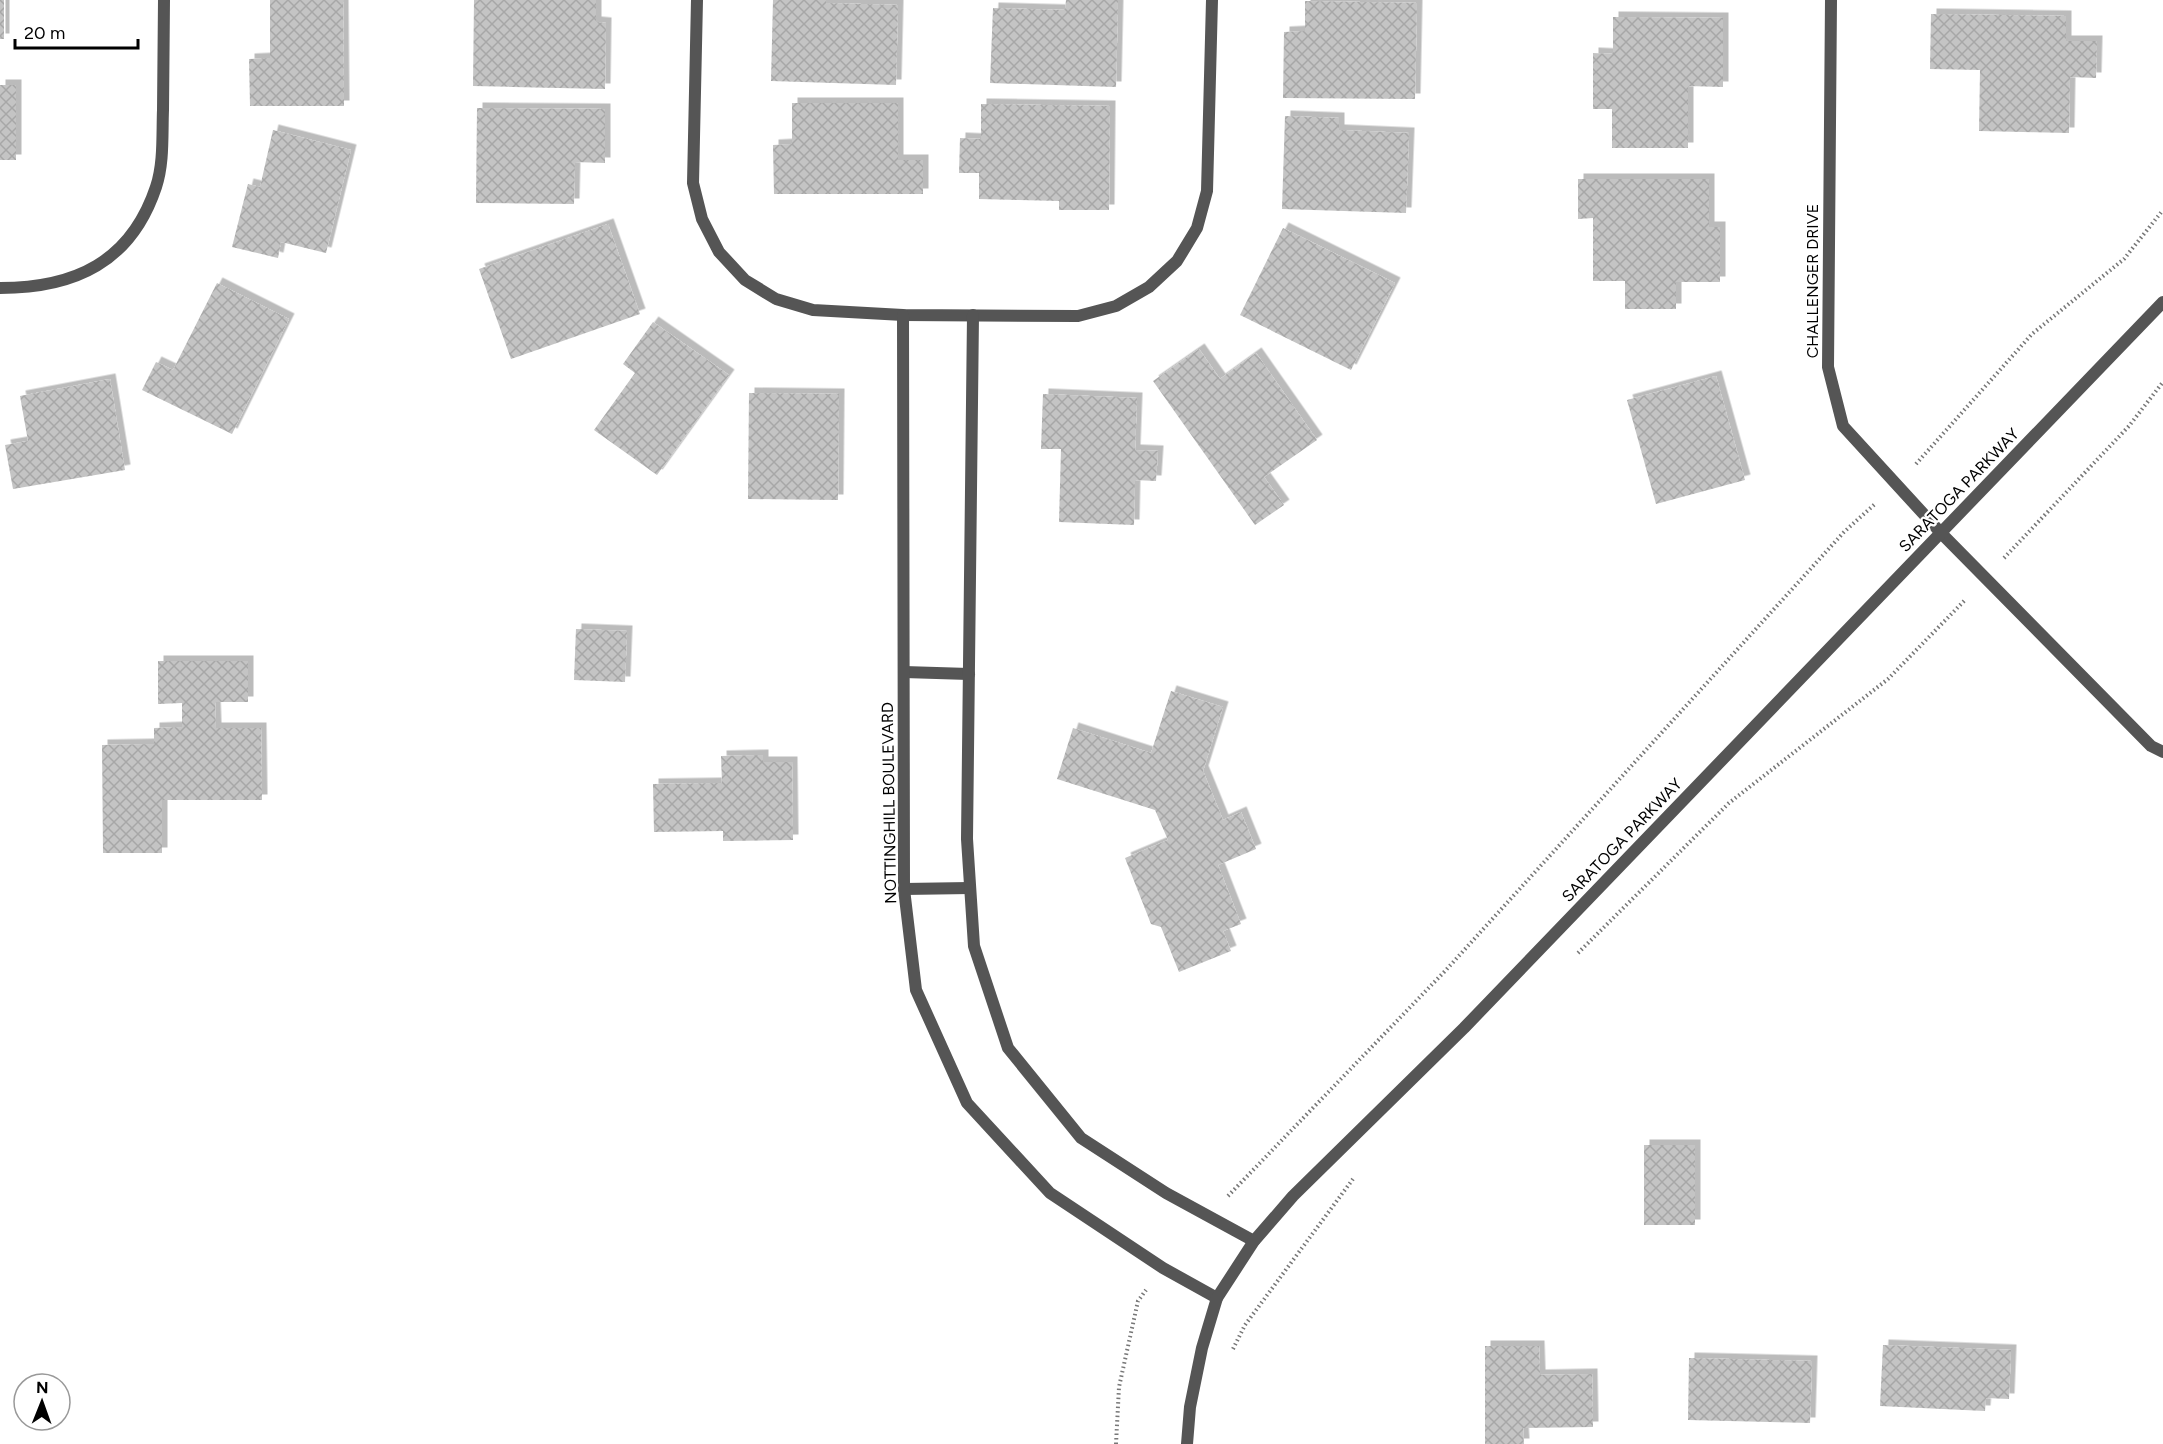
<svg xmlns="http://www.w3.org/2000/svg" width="2163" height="1444" viewBox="0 0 2163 1444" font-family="Figtree,sans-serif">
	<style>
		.building { fill: url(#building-cross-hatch); filter: url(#shadow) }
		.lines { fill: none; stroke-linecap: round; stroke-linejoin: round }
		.path { stroke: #777; stroke-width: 4; stroke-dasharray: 1.5 3; stroke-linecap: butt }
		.service { stroke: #555; stroke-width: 12 }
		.minor { stroke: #555; stroke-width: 12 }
		.tertiary { stroke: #555; stroke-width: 12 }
		.labels { text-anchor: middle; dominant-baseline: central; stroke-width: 4.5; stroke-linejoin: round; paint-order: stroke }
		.street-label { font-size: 16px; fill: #000; stroke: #fff }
	</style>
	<defs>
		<pattern id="building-cross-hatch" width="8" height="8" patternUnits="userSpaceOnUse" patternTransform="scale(1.5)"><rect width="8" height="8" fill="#c4c4c4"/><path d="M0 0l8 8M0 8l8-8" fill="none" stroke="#a7a7a7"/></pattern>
		<filter id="shadow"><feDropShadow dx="5.5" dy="-5.5" stdDeviation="0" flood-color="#0004"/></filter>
	</defs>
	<rect width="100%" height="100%" fill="#fff"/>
	<!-- building -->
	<g class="building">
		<rect x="0" y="0" width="4" height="39"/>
		<polygon points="270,0 343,0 344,106 250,106 249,59 270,58"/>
		<polygon points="474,0 596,0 596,22 606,23 605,89 473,86"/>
		<polygon points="773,0 826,0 826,3 898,5 896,85 771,81"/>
		<polygon points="1066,0 1118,0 1116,87 990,83 993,8 1065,10"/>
		<polygon points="1305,1 1417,3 1415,99 1283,98 1284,32 1305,31"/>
		<polygon points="1931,14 2066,16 2066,41 2097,41 2096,78 2070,77 2069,133 1979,131 1980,70 1930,69"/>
		<polygon points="1613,17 1723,18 1723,87 1688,86 1688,148 1612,148 1612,109 1593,109 1593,53 1613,54"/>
		<rect x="0" y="85" width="16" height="75"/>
		<polygon points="792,103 898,103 898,160 923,160 923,194 774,194 773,145 792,144"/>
		<polygon points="981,104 1110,106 1109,210 1059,210 1059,201 979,199 979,173 959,173 960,138 981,139"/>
		<polygon points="477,108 605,109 605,163 575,162 574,204 476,203"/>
		<polygon points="1285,116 1339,118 1339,130 1409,133 1406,213 1282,209"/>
		<polygon points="273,130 351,150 326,253 281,242 278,258 232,247 248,184 260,187"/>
		<polygon points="1578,179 1709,179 1709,227 1720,227 1720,282 1676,282 1676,309 1625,309 1625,281 1593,281 1593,218 1578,219"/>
		<polygon points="608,224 640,314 511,359 479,269"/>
		<polygon points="1283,228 1395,283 1351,370 1240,315"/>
		<polygon points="217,283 289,319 232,434 142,390 156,362 173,370"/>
		<polygon points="653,322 729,375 657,475 594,430 635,373 623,364"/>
		<polygon points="1199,349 1220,379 1256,353 1317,440 1264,477 1284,505 1255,525 1153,381"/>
		<polygon points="1716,376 1745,480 1656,504 1627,400"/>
		<polygon points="110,379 125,470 13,489 5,445 28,441 20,396"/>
		<polygon points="749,393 839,394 838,500 748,499"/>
		<polygon points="1043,394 1137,398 1135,450 1158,451 1156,481 1135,480 1134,525 1059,522 1061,449 1041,449"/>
		<polygon points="576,629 627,631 625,682 574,680"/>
		<polygon points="158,661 248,661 248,702 215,702 216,728 261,728 262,800 162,800 162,853 103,853 102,745 154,744 154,728 182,727 182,703 158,704"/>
		<polygon points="1171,691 1223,707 1203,771 1223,820 1241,812 1256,849 1218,865 1241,924 1223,931 1231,951 1179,972 1161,927 1151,924 1125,858 1168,840 1155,810 1057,779 1073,728 1151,753"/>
		<polygon points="763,755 763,762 792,762 793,840 723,841 723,831 654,832 653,784 722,783 721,756"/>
		<rect x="1644" y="1145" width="51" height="80"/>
		<polygon points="1883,1345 2011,1350 2009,1399 1986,1398 1985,1411 1880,1406"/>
		<polygon points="1485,1346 1539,1346 1540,1375 1592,1374 1593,1427 1523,1428 1524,1444 1485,1444"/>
		<polygon points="1689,1358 1812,1361 1810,1423 1688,1420"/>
	</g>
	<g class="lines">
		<!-- path -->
		<g class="path">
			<polyline points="1916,464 2032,334 2124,259 2163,210"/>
			<polyline points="2004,558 2129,426 2163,382"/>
			<polyline points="1578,953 1729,803 1888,679 1966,599"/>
			<polyline points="1228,1196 1446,970 1844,532 1876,503"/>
			<polyline points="1233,1349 1245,1325 1353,1179"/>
			<polyline points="1116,1444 1119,1387 1138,1301 1146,1290"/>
		</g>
		<!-- service -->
		<g class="service">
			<polyline points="904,672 969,674"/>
			<polyline points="904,889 970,888"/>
		</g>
		<!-- minor -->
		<g class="minor">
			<polyline points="697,0 693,183 702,219 719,252 745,280 776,299 813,310 903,315 1078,316 1116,306 1149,287 1177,261 1197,228 1207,191 1212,0"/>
			<polyline points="1831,0 1828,367 1843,426 1941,533 2151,746 2163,752"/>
			<path d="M0,288C75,288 131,262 156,187C164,163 162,135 163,110C163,73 164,37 164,0"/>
			<polyline points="903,315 904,889 916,990 967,1103 1050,1193 1163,1268 1217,1298"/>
			<polyline points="973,315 967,839 974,946 1008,1048 1081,1138 1166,1193 1254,1241"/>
		</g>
		<!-- tertiary -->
		<polyline class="tertiary" points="1187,1444 1190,1407 1202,1348 1217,1298 1254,1241 1293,1196 1464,1028 2163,302"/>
	</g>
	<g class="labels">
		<!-- street labels -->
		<g class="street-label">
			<text transform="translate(1812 281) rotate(-90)">CHALLENGER DRIVE</text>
			<text transform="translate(1959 490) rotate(-46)">SARATOGA PARKWAY</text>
			<text transform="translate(889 803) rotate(-91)">NOTTINGHILL BOULEVARD</text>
			<text transform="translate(1622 840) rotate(-46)">SARATOGA PARKWAY</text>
		</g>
	</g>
	<!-- north arrow -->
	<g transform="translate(42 1402) rotate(1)"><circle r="28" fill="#ffffff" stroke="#999999" stroke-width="1.5"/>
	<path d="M0-4.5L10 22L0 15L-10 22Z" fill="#000000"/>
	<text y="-9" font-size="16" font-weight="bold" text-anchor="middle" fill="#000000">N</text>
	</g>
	<!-- scale -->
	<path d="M15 39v9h123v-9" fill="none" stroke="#000000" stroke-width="3"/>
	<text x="24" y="39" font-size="18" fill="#000000" stroke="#ffffff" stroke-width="4.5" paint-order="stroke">20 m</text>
</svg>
